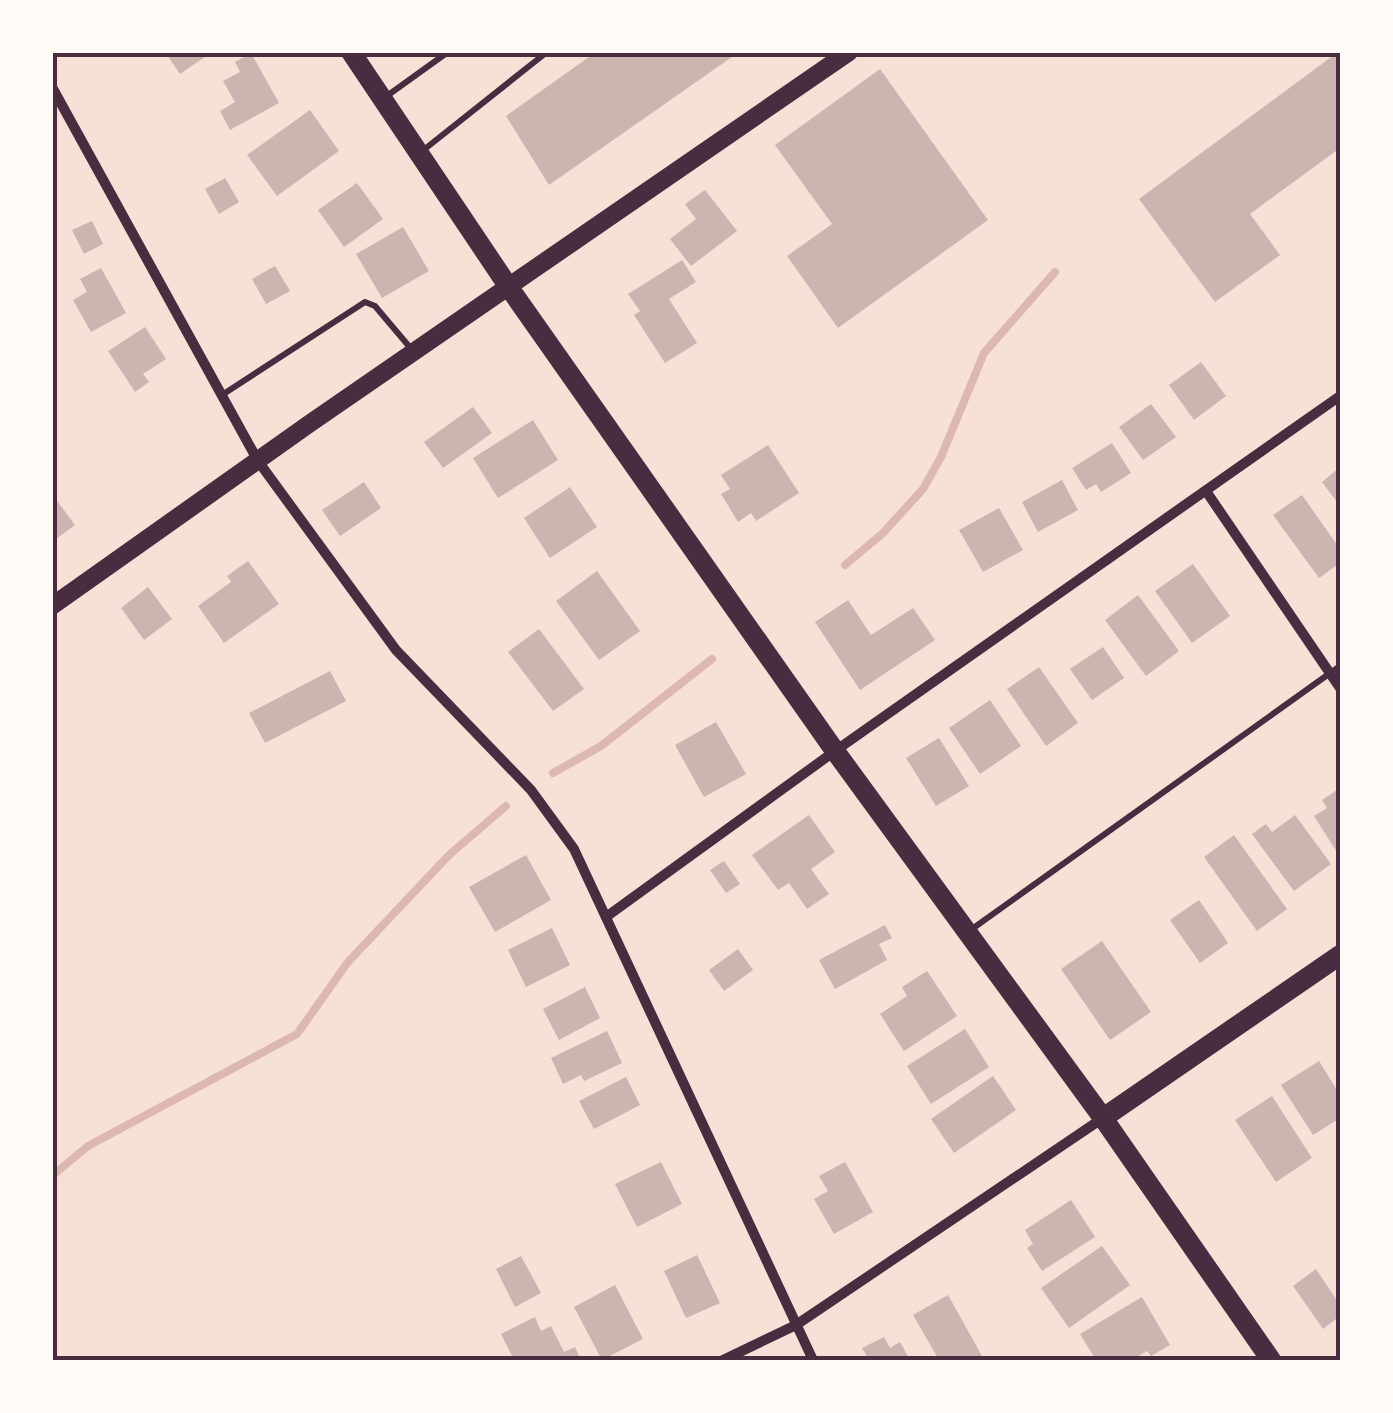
<svg xmlns="http://www.w3.org/2000/svg" width="1393" height="1413" viewBox="0 0 1393 1413" font-family="'Roboto Serif',serif">
	<style>
		.lines { fill: none; stroke-linecap: round; stroke-linejoin: round }
		.stream { stroke: #dcb8b0; stroke-width: 8 }
		.building { fill: #ccb4b1 }
		.service { stroke: #4a2c40; stroke-width: 6 }
		.minor { stroke: #4a2c40; stroke-width: 10 }
		.tertiary { stroke: #4a2c40; stroke-width: 18 }
		.secondary { stroke: #4a2c40; stroke-width: 20 }
		.primary { stroke: #4a2c40; stroke-width: 20 }
		.neatline { fill: none; stroke: #4a2c40; stroke-width: 4 }
	</style>
	<rect width="100%" height="100%" fill="#f7e1d7"/>
	<g class="lines">
		<!-- stream -->
		<g class="stream">
			<polyline points="845,565 883,533 923,489 941,457 984,353 1055,272"/>
			<polyline points="553,773 601,746 712,659"/>
			<polyline points="52,1176 88,1146 297,1034 348,962 449,855 506,806"/>
		</g>
	</g>
	<!-- building -->
	<g class="building">
		<polygon points="165,52 212,52 180,74"/>
		<polygon points="596,52 739,52 549,185 506,116"/>
		<polygon points="1338,52 1340,148 1250,214 1280,255 1215,302 1139,199"/>
		<polygon points="251,53 279,103 230,130 220,111 235,102 223,81 240,72 235,62"/>
		<polygon points="880,69 988,220 838,328 787,256 832,224 775,145"/>
		<polygon points="310,110 339,151 277,196 247,155"/>
		<polygon points="225,178 239,202 219,214 205,189"/>
		<polygon points="357,183 383,219 344,247 318,210"/>
		<polygon points="705,190 737,231 691,266 670,239 696,219 685,204"/>
		<polygon points="92,221 103,244 84,254 72,230"/>
		<polygon points="403,227 429,271 382,298 356,254"/>
		<polygon points="682,260 696,282 669,299 697,343 665,363 634,315 640,311 628,294"/>
		<polygon points="275,266 290,291 266,304 252,279"/>
		<polygon points="101,268 126,313 91,332 73,300 87,292 80,279"/>
		<polygon points="145,327 166,359 143,374 149,382 135,392 108,351"/>
		<polygon points="1201,362 1226,396 1194,420 1169,385"/>
		<polygon points="1151,404 1176,437 1143,460 1119,427"/>
		<polygon points="473,407 492,433 443,468 424,442"/>
		<polygon points="533,420 558,460 498,498 473,458"/>
		<polygon points="1112,443 1131,473 1101,492 1096,484 1086,490 1072,468"/>
		<polygon points="768,445 799,493 756,521 751,513 738,522 721,494 730,489 721,475"/>
		<polygon points="1340,467 1340,506 1322,482"/>
		<polygon points="1062,480 1078,510 1038,532 1022,502"/>
		<polygon points="364,482 381,508 340,536 322,510"/>
		<polygon points="570,487 597,527 550,558 524,518"/>
		<polygon points="52,494 75,525 52,542"/>
		<polygon points="1302,495 1340,549 1340,563 1319,578 1273,515"/>
		<polygon points="999,508 1023,550 983,572 959,530"/>
		<polygon points="248,561 279,604 224,643 198,606 231,582 227,576"/>
		<polygon points="1193,564 1230,616 1192,643 1155,591"/>
		<polygon points="597,571 640,631 599,660 556,601"/>
		<polygon points="148,587 172,619 144,640 121,608"/>
		<polygon points="1138,595 1179,651 1146,676 1105,620"/>
		<polygon points="848,600 871,635 913,608 935,640 860,690 815,622"/>
		<polygon points="539,629 584,689 553,711 508,652"/>
		<polygon points="1103,647 1124,678 1092,700 1070,669"/>
		<polygon points="1039,667 1078,723 1046,746 1007,689"/>
		<polygon points="330,671 346,701 265,743 249,713"/>
		<polygon points="990,700 1021,746 980,774 949,728"/>
		<polygon points="716,722 746,774 704,797 675,745"/>
		<polygon points="939,738 969,786 936,806 906,758"/>
		<polygon points="1337,790 1340,796 1340,857 1314,816 1327,808 1322,800"/>
		<polygon points="809,815 835,852 811,869 829,894 807,909 789,883 778,890 752,855"/>
		<polygon points="1295,815 1331,864 1294,891 1252,834 1266,824 1272,832"/>
		<polygon points="1234,835 1287,909 1257,931 1204,857"/>
		<polygon points="526,855 551,900 495,932 469,887"/>
		<polygon points="724,861 740,884 726,893 710,870"/>
		<polygon points="1199,900 1228,943 1200,963 1170,920"/>
		<polygon points="885,925 892,938 879,944 887,960 835,989 819,960"/>
		<polygon points="552,928 570,965 526,987 508,950"/>
		<polygon points="1102,941 1151,1012 1110,1040 1061,969"/>
		<polygon points="738,949 753,970 724,991 709,970"/>
		<polygon points="927,971 957,1016 904,1051 880,1014 907,996 902,987"/>
		<polygon points="585,987 600,1018 559,1040 543,1009"/>
		<polygon points="965,1029 989,1067 931,1104 907,1066"/>
		<polygon points="607,1031 622,1063 584,1081 581,1075 563,1084 551,1058"/>
		<polygon points="1319,1061 1340,1095 1340,1118 1313,1135 1281,1085"/>
		<polygon points="993,1076 1016,1110 954,1153 931,1119"/>
		<polygon points="626,1077 640,1105 594,1129 579,1101"/>
		<polygon points="1272,1096 1312,1158 1276,1182 1235,1120"/>
		<polygon points="661,1162 682,1204 637,1227 615,1184"/>
		<polygon points="845,1162 873,1212 834,1234 814,1199 828,1191 819,1176"/>
		<polygon points="1071,1200 1095,1237 1042,1271 1027,1248 1033,1244 1025,1230"/>
		<polygon points="1102,1246 1130,1285 1069,1328 1041,1288"/>
		<polygon points="697,1255 720,1303 686,1318 664,1271"/>
		<polygon points="521,1256 541,1293 515,1307 496,1269"/>
		<polygon points="1316,1269 1340,1305 1340,1316 1323,1329 1293,1286"/>
		<polygon points="615,1285 643,1339 602,1360 574,1307"/>
		<polygon points="948,1295 982,1356 974,1360 939,1360 913,1315"/>
		<polygon points="1142,1297 1170,1345 1151,1356 1147,1351 1131,1360 1096,1360 1080,1334"/>
		<polygon points="535,1317 541,1331 551,1326 564,1352 575,1347 581,1360 514,1360 501,1334"/>
		<polygon points="884,1337 890,1348 900,1342 910,1360 869,1360 862,1348"/>
	</g>
	<g class="lines">
		<!-- service -->
		<g class="service">
			<polyline points="384,98 448,52"/>
			<polyline points="421,152 547,52"/>
			<polyline points="222,395 365,302 375,306 413,351"/>
			<polyline points="972,929 1340,666"/>
		</g>
		<!-- minor -->
		<g class="minor">
			<polyline points="52,87 258,461 396,650 531,790 574,849 813,1360"/>
			<polyline points="1206,491 1340,688"/>
			<polyline points="606,917 835,751 1340,396"/>
			<polyline points="723,1360 796,1325 1103,1118"/>
		</g>
		<!-- tertiary -->
		<polyline class="tertiary" points="52,606 309,424 849,52"/>
		<!-- secondary -->
		<polyline class="secondary" points="1103,1118 1340,955"/>
		<!-- primary -->
		<polyline class="primary" points="351,52 508,286 835,751 1103,1118 1271,1360"/>
	</g>
	<!-- border -->
	<rect width="1393" height="1413" fill="none" stroke="#fffaf5" stroke-width="110"/>
	<rect x="55" y="55" width="1283" height="1303" class="neatline"/>
</svg>
